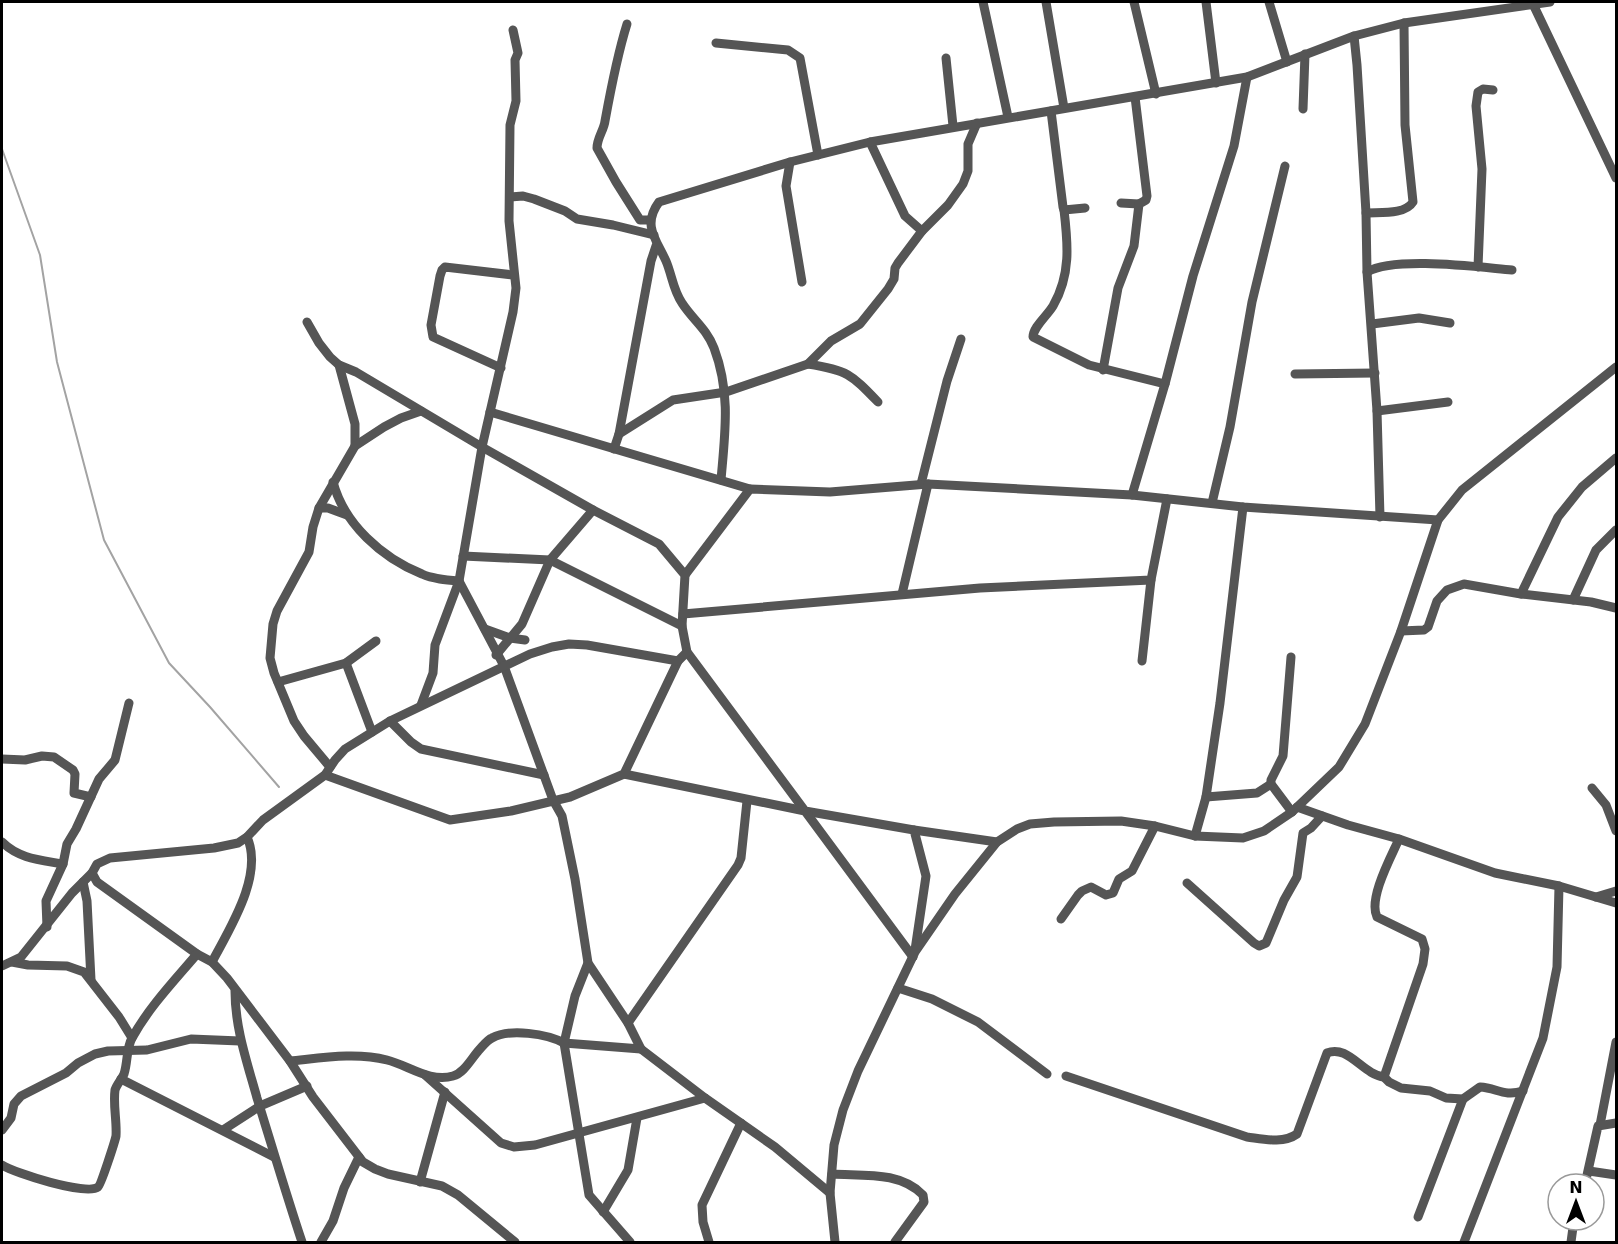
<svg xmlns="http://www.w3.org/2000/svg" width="1618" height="1244" viewBox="0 0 1618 1244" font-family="'DejaVu Sans',sans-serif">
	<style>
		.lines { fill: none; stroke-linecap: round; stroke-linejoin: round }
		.stream { stroke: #a3a3a3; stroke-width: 2 }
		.minor { stroke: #555; stroke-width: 9 }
	</style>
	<rect width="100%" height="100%" fill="#fff"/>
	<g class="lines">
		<!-- stream -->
		<polyline class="stream" points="2,149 40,255 57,362 104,540 169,663 210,707 279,787"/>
		<!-- minor -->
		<g class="minor">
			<polyline points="983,2 1008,117"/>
			<polyline points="1046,2 1064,108"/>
			<polyline points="1134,2 1156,94"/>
			<polyline points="1206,2 1216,83"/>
			<polyline points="1269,2 1287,62"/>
			<polyline points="1532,2 1616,178"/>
			<path d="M627,24C617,56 611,88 605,121C604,130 597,138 597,148L616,182L640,220H650"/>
			<polyline points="1354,36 1357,65 1366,213 1367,272 1377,411 1380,517"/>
			<polyline points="716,43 788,50 800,58 818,155"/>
			<polyline points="946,58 953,126"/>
			<polyline points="1303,109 1305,54"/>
			<polyline points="1051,111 1063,207 1064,210 1085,208"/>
			<polyline points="870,142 905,216 922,231"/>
			<polyline points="790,162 786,186 802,282"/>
			<polyline points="510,197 523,196 534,199 565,211 577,219 613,225 654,235"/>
			<polyline points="1121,203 1139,204"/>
			<path d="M1064,210C1068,244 1071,275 1053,306C1047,316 1033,327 1033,337L1089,365L1165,384"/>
			<path d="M1366,213C1380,212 1405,215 1413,202L1405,125L1404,23"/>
			<polyline points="1478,267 1482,169 1476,106 1478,92 1483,89 1493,90"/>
			<path d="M1367,272C1395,256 1477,267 1512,270"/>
			<polyline points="307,322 319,343 330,357 339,365 356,372 482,447 593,510 659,544 685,575 682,626 687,652 805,811 914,830 926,876 915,950"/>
			<polyline points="1372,324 1419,318 1450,323"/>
			<path d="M808,364C847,370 851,374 878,402"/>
			<polyline points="339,365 355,424 355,446"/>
			<polyline points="501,368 433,337 431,325 440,276 442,270 445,267 513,275"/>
			<polyline points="1103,370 1118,288 1134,246 1139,204 1146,200 1147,196 1135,97"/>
			<polyline points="1295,374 1375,373"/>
			<polyline points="1377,411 1448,402"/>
			<polyline points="490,412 750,489"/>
			<polyline points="619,434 673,400 726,392 808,364 831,341 860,324 888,289 894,279 895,268 898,263 922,231 948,205 963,184 968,171 968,144 977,123"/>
			<polyline points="614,449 619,434 651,261 656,246"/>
			<path d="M721,480C725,433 731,393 714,348C706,328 693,320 682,303C673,290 672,275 666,261C656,239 642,225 659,202L790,162L870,142L1247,77L1354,36L1404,23L1550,2"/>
			<path d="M333,482C344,524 382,558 422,574C433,579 446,580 459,581"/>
			<polyline points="921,484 947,381 961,339"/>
			<polyline points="1132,495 1165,384 1193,276 1234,146 1247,77"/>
			<polyline points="1212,503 1230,427 1252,302 1285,166"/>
			<polyline points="319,508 328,508 347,515"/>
			<polyline points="463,556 550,560 682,626"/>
			<polyline points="685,575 750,489 830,492 928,484 1132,495 1243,507 1438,520"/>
			<polyline points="459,581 504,666 553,800 562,816 575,879 588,963 628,1023 641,1049 705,1098 775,1147 830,1193"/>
			<polyline points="902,594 928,484"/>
			<polyline points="1521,594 1558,517 1582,487 1616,458"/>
			<polyline points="1573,600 1596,550 1616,530"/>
			<polyline points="683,614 980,588 1151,580 1167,499"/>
			<polyline points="485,629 510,638 525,640"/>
			<polyline points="1401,631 1424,630 1428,627 1437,601 1447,590 1464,584 1521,594 1591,602 1616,608"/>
			<polyline points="496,655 522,624 550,560 593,510"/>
			<polyline points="1291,657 1283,756 1271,780 1271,784 1292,812"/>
			<polyline points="1142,661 1151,580"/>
			<polyline points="346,663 372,732"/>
			<polyline points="278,682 346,663 376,641"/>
			<polyline points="421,705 433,673 435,645 459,581 482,447 513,312 516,288 509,221 510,125 516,101 515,60 518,53 513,30"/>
			<polyline points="390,721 411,742 421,749 544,775"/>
			<polyline points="2,759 25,760 42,756 54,757 73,770 75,774 74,793 91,797"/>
			<polyline points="330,767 304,736 294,721 274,673 270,658 273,624 277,611 309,552 313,527 319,508 355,446 384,427 401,418 421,411"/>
			<polyline points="624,774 805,811 913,957"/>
			<polyline points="325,775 450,820 511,811 570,797 624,774 678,661"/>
			<polyline points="1592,788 1606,805 1616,831"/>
			<polyline points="1206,797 1257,793 1271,784"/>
			<polyline points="1297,807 1348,825 1399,839 1495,873 1559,886 1616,903"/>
			<polyline points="914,830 997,842"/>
			<polyline points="1195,836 1206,797 1220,703 1243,507"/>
			<path d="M2,842C19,859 41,860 63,864"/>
			<path d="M92,873L97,882L197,954L212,962L227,978L290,1061C321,1058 356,1052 387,1060C408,1065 430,1083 453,1076C464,1073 471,1059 479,1050C482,1047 487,1040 492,1038C510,1028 547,1034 564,1043L641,1049"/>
			<polyline points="83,882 87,901 91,980"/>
			<polyline points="1187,883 1254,943 1259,946 1266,943 1284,900 1297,877 1303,833 1311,828 1322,816"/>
			<polyline points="1596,897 1616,891"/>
			<polyline points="1061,919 1078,895 1082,891 1091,887 1106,895 1113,893 1119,879 1132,871 1155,826"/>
			<polyline points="47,927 46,901 63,864 67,844 76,829 99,779 115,760 129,703"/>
			<polyline points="12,962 28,965 67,966 84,972 119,1017 132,1038"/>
			<path d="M212,962C230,928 264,875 247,837"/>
			<polyline points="588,963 575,996 564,1043 589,1195 630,1242"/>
			<polyline points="2,966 21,957 72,893 92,873 97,864 110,858 214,848 238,843 247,837 263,820 325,775 335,760 345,749 390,721 530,654 552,647 569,644 587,645 678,661 687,652"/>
			<polyline points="898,988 932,999 978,1022 1047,1074"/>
			<path d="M235,991C235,1028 247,1062 257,1098C272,1146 286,1194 302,1242"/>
			<polyline points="628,1023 738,865 741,858 747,801"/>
			<polyline points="290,1061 313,1097 363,1162 375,1169 388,1174 442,1186 458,1195 515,1242"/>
			<polyline points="425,1075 501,1143 514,1147 535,1145 705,1098"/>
			<path d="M1066,1076L1247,1137C1263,1139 1283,1144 1297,1134L1327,1053C1348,1044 1363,1075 1384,1077L1423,964L1425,949L1422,939L1377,917C1368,899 1391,857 1399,839"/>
			<path d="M1384,1077L1389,1082L1401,1088L1430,1091L1446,1098L1463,1099L1480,1087C1497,1088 1504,1097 1523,1091"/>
			<polyline points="121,1079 274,1157"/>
			<polyline points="1600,1125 1616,1042"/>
			<polyline points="2,1130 11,1118 14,1104 21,1096 66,1073 78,1063 95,1054 108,1051 147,1050 191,1039 240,1041"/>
			<polyline points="223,1130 260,1106 307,1086"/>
			<path d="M2,1165C14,1173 87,1196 98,1187C101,1185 115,1141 116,1136C117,1121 113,1105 115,1090C117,1084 122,1079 124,1074C128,1062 126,1049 132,1038C149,1007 175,980 197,954"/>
			<polyline points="1589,1171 1616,1175"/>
			<path d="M832,1174C863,1176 900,1171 923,1195L924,1202L895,1242"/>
			<polyline points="420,1182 445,1092"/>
			<polyline points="1585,1184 1598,1126 1616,1123"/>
			<polyline points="603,1212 628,1170 637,1118"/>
			<polyline points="1418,1217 1463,1099"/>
			<polyline points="321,1242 333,1221 344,1188 359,1157"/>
			<polyline points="709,1242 703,1222 702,1205 741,1123"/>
			<polyline points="835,1242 830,1193 834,1145 843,1110 858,1071 915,952 955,894 997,842 1017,829 1030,824 1054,822 1121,821 1155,826 1195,836 1243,838 1264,831 1292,812 1339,767 1365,724 1401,631 1438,520 1462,490 1616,367"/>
			<polyline points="1464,1242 1543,1038 1557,967 1559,886"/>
			<polyline points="1571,1242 1574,1220"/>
		</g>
	</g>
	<!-- border -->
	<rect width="1618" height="1244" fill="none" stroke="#000000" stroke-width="6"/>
	<!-- north arrow -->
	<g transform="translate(1576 1202)"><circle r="28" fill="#ffffff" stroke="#999999" stroke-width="1.5"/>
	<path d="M0-4.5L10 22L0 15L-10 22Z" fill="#000000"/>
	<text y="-9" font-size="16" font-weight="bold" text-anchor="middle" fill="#000000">N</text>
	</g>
</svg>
